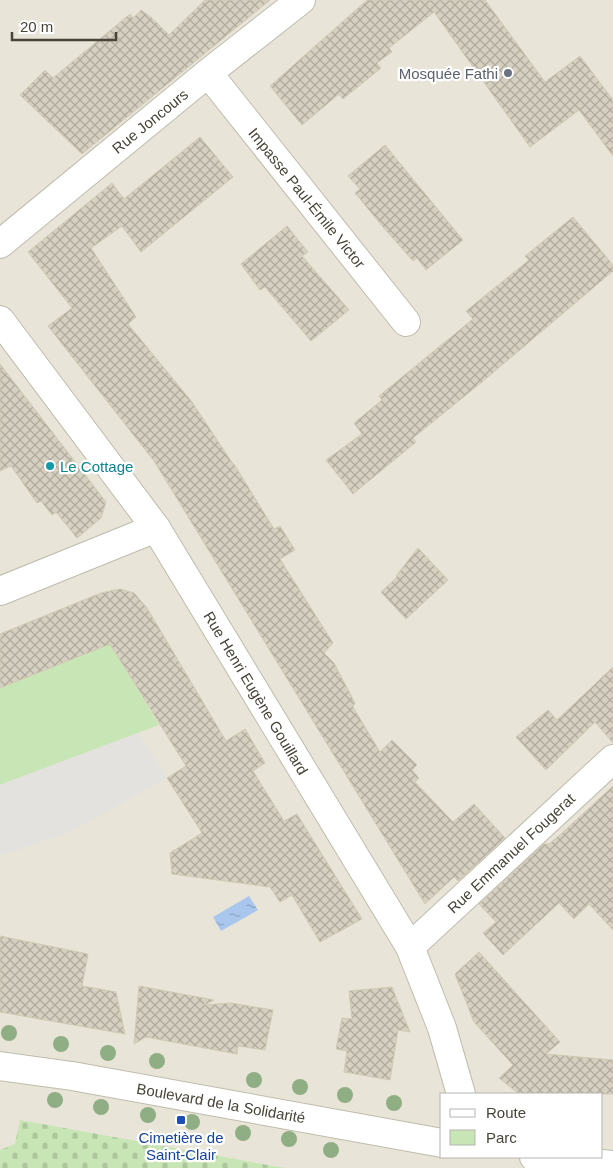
<svg xmlns="http://www.w3.org/2000/svg" width="613" height="1168" viewBox="0 0 613 1168" font-family="Arial,sans-serif">
	<style>
		.residential { fill: #e8e5d8; fill-rule: evenodd }
		.green { fill: #c8e6b5 }
		.cemetery { fill: url(#cemetery-stones) }
		.parking { fill: #e3e2de }
		.water { fill: url(#water-ripples) }
		.building { fill: url(#building-cross-hatch); stroke: #d0c9b3 }
		.lines { fill: none; stroke-linecap: round; stroke-linejoin: round }
		.minor-casing { stroke: #bfbcad; stroke-width: 30 }
		.minor { stroke: #fff; stroke-width: 28 }
		.tree { fill: #90ae83 }
		.worship-dot { fill: #6b7280; stroke: #fff; stroke-width: 2 }
		.culture-dot { fill: #0f9aa8; stroke: #fff; stroke-width: 2 }
		.transit-dot { fill: #1a4fb4; stroke: #fff; stroke-width: 2 }
		.labels { text-anchor: middle; dominant-baseline: central; stroke-width: 4.5; stroke-linejoin: round; paint-order: stroke }
		.worship-label { font-size: 15px; fill: #5b616d; stroke: #fff; text-anchor: end }
		.street-label { font-size: 15px; fill: #484438; stroke: #fff }
		.culture-label { font-size: 15px; fill: #0d838f; stroke: #fff; text-anchor: start }
		.transit-label { font-size: 15px; fill: #164399; stroke: #fff }
	</style>
	<defs>
		<pattern id="cemetery-stones" width="16" height="16" patternUnits="userSpaceOnUse" patternTransform="scale(1.25)"><rect width="16" height="16" fill="#c8e6b5"/><path d="M2 7V4a2 2 0 0 1 4 0v3zM10 15v-3a2 2 0 0 1 4 0v3z" fill="#adc69c"/></pattern>
		<pattern id="water-ripples" width="26" height="14" patternUnits="userSpaceOnUse" patternTransform="scale(1.25)"><rect width="26" height="14" fill="#a9c7ed"/><path d="M2 4q2-2 4 0t4 0M15 11q2-2 4 0t4 0" fill="none" stroke="#8ca3c1"/></pattern>
		<pattern id="building-cross-hatch" width="8" height="8" patternUnits="userSpaceOnUse" patternTransform="scale(1.25)"><rect width="8" height="8" fill="#d5d0c0"/><path d="M0 0l8 8M0 8l8-8" fill="none" stroke="#afaa9d"/></pattern>
	</defs>
	<rect width="100%" height="100%" fill="#f4f2ea"/>
	<!-- residential -->
	<path class="residential" d="M0,0H613V1168H0ZM442,1094H602V1157H442Z"/>
	<!-- green -->
	<polygon class="green" points="110,644 159,725 0,785 0,688"/>
	<!-- cemetery -->
	<polygon class="cemetery" points="20,1120 285,1168 0,1168 0,1150 15,1144"/>
	<!-- parking -->
	<polygon class="parking" points="138,733 167,778 70,832 0,856 0,785"/>
	<!-- water -->
	<polygon class="water" points="249,896 258,910 221,931 213,917"/>
	<!-- building -->
	<g class="building">
		<polygon points="205,0 270,0 82,154 20,95 45,70 53,78 130,14 133,18 141,10 152,18 169,35"/>
		<polygon points="367,0 485,0 545,82 580,56 613,100 613,156 579,110 530,147 434,12 389,48 392,52 377,63 381,68 343,99 339,94 302,125 270,86"/>
		<polygon points="200,137 233,177 141,252 122,226 91,248 136,317 128,324 192,402 233,464 234,464 274,529 280,526 295,550 280,559 333,643 324,653 334,663 355,703 353,707 380,752 392,740 417,765 412,770 419,778 415,782 453,822 474,804 505,838 458,881 454,877 425,904 154,461 48,326 72,308 28,252 112,183 124,199"/>
		<polygon points="385,145 463,240 426,270 417,258 413,261 383,227 355,193 360,189 348,176"/>
		<polygon points="573,217 613,265 613,271 482,382 413,438 416,442 353,494 326,460 362,434 354,423 382,400 379,396 473,319 466,311 529,260 525,256"/>
		<polygon points="287,226 308,252 302,256 349,310 311,341 265,287 260,290 241,264"/>
		<polygon points="0,364 106,502 101,518 77,538 56,512 52,515 41,501 37,503 11,466 0,471"/>
		<polygon points="418,548 448,580 406,619 381,592 397,577 396,576"/>
		<polygon points="120,589 134,593 147,608 226,741 245,729 265,763 253,771 284,821 297,814 362,919 320,942 292,895 280,902 270,887 172,874 170,853 202,833 167,778 186,766 110,644 0,688 0,634 101,593"/>
		<polygon points="613,667 613,743 595,722 546,770 516,737 548,710 557,720"/>
		<polygon points="613,786 613,930 589,904 574,919 559,903 503,955 483,933 496,922 479,904 544,844 549,844 561,834"/>
		<polygon points="0,936 88,954 82,986 116,992 125,1034 0,1012"/>
		<polygon points="479,952 560,1042 546,1054 613,1060 613,1094 519,1094 499,1078 513,1065 474,1022 455,974"/>
		<polygon points="139,986 214,1000 204,1005 231,1003 273,1010 265,1050 238,1046 237,1054 146,1037 134,1044"/>
		<polygon points="392,987 410,1032 398,1030 390,1080 344,1072 347,1051 336,1049 342,1018 352,1019 349,991"/>
	</g>
	<g class="lines">
		<!-- minor casing -->
		<g class="minor-casing">
			<g id="minor">
				<polyline points="208,73 406,322"/>
				<polyline points="0,244 208,73 301,0"/>
				<polyline points="0,320 156,528 410,947 442,1028 461,1094"/>
				<polyline points="0,591 156,528"/>
				<polyline points="410,947 613,759"/>
				<polyline points="0,1066 72,1076 442,1143"/>
				<polyline points="534,1157 613,1165"/>
			</g>
		</g>
		<!-- minor -->
		<use href="#minor" class="minor"/>
	</g>
	<!-- trees -->
	<g class="tree">
		<circle cx="9" cy="1033" r="8"/>
		<circle cx="61" cy="1044" r="8"/>
		<circle cx="108" cy="1053" r="8"/>
		<circle cx="157" cy="1061" r="8"/>
		<circle cx="254" cy="1080" r="8"/>
		<circle cx="300" cy="1087" r="8"/>
		<circle cx="345" cy="1095" r="8"/>
		<circle cx="55" cy="1100" r="8"/>
		<circle cx="394" cy="1103" r="8"/>
		<circle cx="101" cy="1107" r="8"/>
		<circle cx="148" cy="1115" r="8"/>
		<circle cx="192" cy="1122" r="8"/>
		<circle cx="243" cy="1133" r="8"/>
		<circle cx="289" cy="1139" r="8"/>
		<circle cx="331" cy="1150" r="8"/>
	</g>
	<!-- markers -->
	<circle class="worship-dot" cx="508" cy="73" r="5"/>
	<circle class="culture-dot" cx="50" cy="466" r="5"/>
	<rect class="transit-dot" x="176" y="1115" width="10" height="10" rx="2.5"/>
	<g class="labels">
		<!-- worship labels -->
		<g class="worship-label">
			<text x="498" y="73">Mosquée Fathi</text>
		</g>
		<!-- street labels -->
		<g class="street-label">
			<text transform="translate(150 121) rotate(-39)">Rue Joncours</text>
			<text transform="translate(307 198) rotate(51)">Impasse Paul-Émile Victor</text>
			<text transform="translate(256 693) rotate(59)">Rue Henri Eugène Gouillard</text>
			<text transform="translate(511 853) rotate(-43)">Rue Emmanuel Fougerat</text>
			<text transform="translate(221 1103) rotate(10)">Boulevard de la Solidarité</text>
		</g>
		<!-- culture labels -->
		<g class="culture-label">
			<text x="60" y="466">Le Cottage</text>
		</g>
		<!-- transit labels -->
		<g class="transit-label">
			<text x="181" y="1137">Cimetière de<tspan x="181" dy="17">Saint-Clair</tspan></text>
		</g>
	</g>
	<!-- legend -->
	<rect x="440" y="1093" width="162" height="65" fill="#ffffff" stroke="#b6b4af"/>
	<rect x="450" y="1109" width="25" height="8" fill="#ffffff" stroke="#b6b4af"/>
	<text x="486" y="1118" font-size="15" fill="#484438">Route</text>
	<rect x="450" y="1130" width="25" height="15" fill="#c8e6b5" stroke="#b6b4af"/>
	<text x="486" y="1143" font-size="15" fill="#484438">Parc</text>
	<!-- scale -->
	<path d="M12 32v8h104v-8" fill="none" stroke="#484438" stroke-width="2.5"/>
	<text x="20" y="32" font-size="15" fill="#484438" stroke="#ffffff" stroke-width="4" paint-order="stroke">20 m</text>
</svg>
